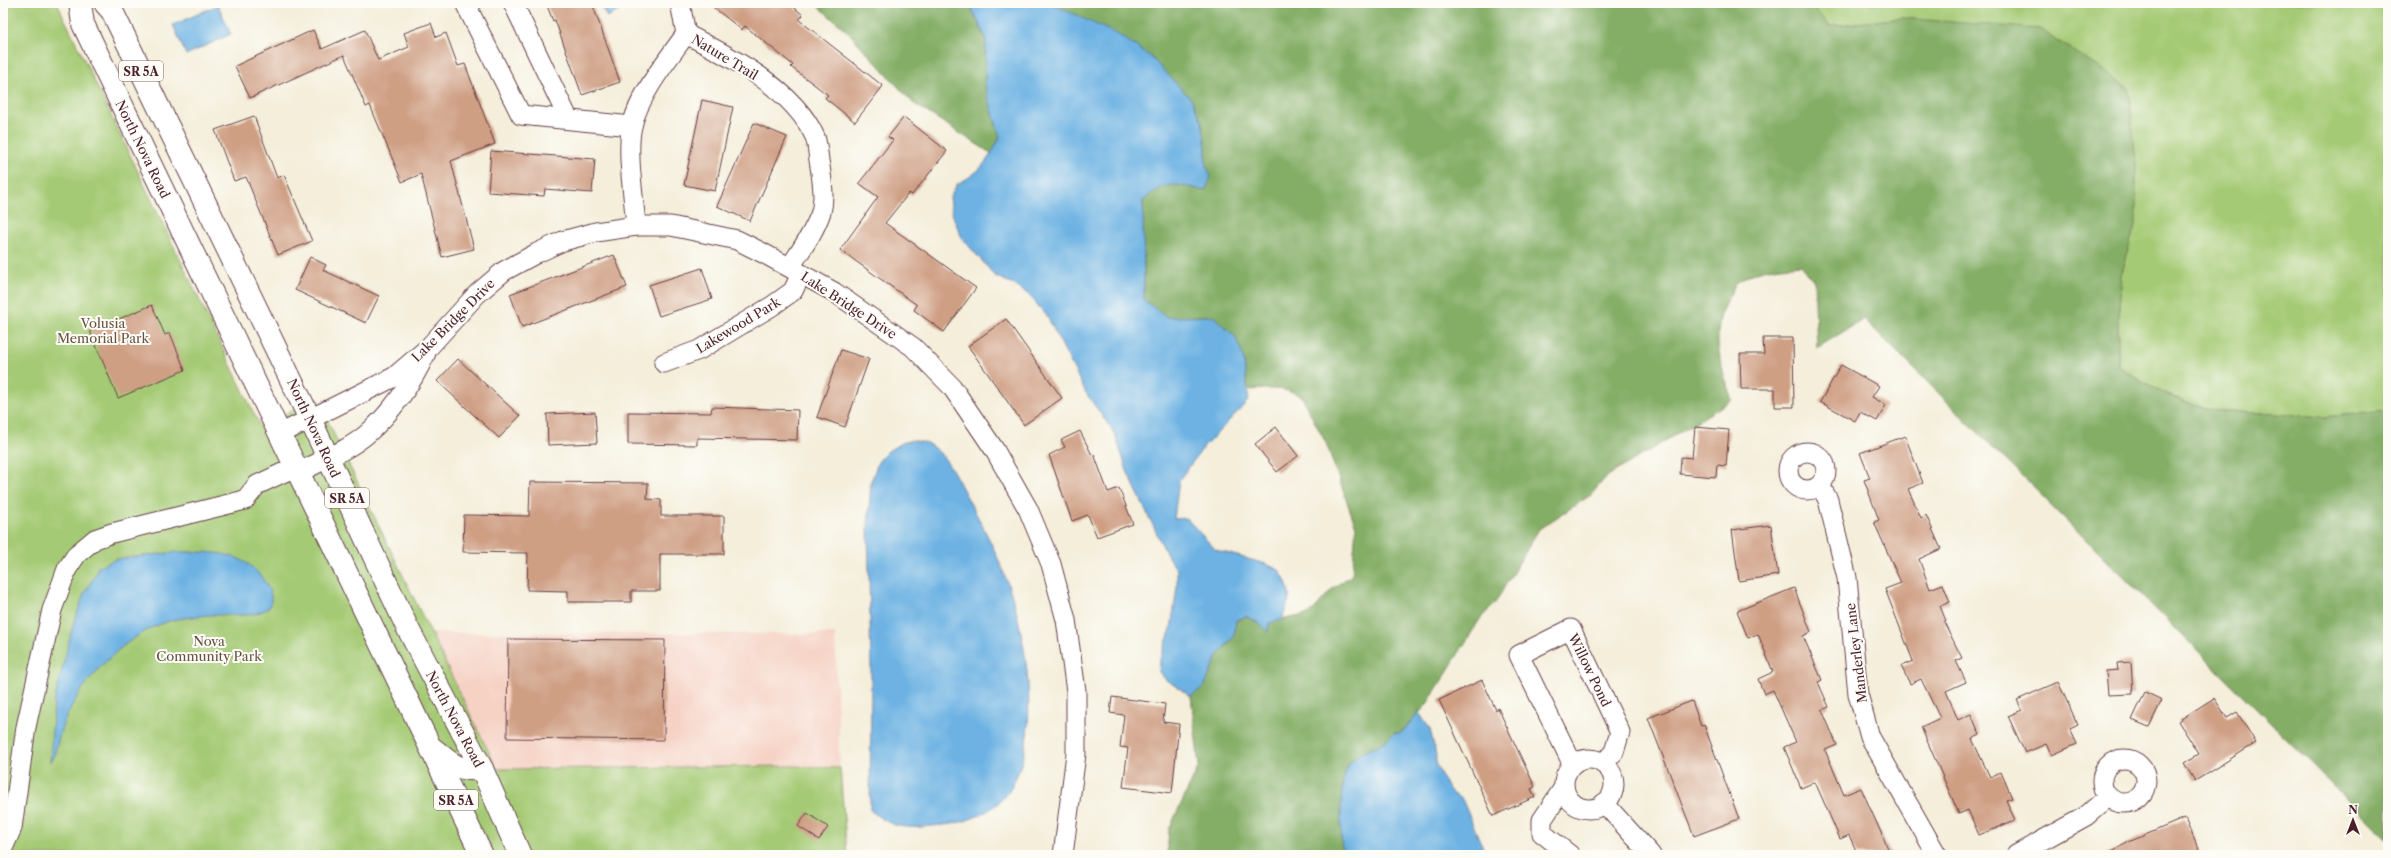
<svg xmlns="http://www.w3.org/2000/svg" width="2391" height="858" viewBox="0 0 2391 858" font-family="'Libre Caslon Text',serif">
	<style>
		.built { fill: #f6d2c5 }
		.green { fill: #a5ca74; stroke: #787450 }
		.forest { fill: #84ae66; stroke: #676648 }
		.water { fill: #6db2e3; stroke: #5c6887 }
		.building { fill: #cf9f84 }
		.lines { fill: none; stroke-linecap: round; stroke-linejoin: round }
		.minor-casing { stroke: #643e45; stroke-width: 21 }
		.primary-casing { stroke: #643e45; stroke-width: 24 }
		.minor { stroke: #fff; stroke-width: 19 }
		.primary { stroke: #fff; stroke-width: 22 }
		.labels { text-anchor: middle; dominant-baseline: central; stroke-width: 4; stroke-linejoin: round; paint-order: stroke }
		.shield { fill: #fdfcf7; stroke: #806168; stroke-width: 1 }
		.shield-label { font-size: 12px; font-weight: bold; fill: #4a1f2b }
		.street-label { font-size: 13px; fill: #4a1f2b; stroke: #fdfcf7 }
		.park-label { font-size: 13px; fill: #655241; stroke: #fdfcf7 }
	</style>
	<rect width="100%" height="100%" fill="#fdfcf7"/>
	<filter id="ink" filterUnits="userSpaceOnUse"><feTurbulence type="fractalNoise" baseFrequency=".025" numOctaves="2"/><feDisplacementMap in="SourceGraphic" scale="8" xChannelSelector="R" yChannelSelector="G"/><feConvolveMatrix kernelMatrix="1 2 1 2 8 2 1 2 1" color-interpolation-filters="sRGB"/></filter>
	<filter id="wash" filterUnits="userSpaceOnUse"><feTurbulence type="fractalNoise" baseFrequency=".012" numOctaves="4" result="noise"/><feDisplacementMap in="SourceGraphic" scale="16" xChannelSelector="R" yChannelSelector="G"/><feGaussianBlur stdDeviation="0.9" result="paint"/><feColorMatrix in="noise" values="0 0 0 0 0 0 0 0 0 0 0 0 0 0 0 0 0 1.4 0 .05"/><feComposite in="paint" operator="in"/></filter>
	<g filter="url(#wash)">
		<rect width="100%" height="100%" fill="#f4eeda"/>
		<!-- built -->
		<polygon class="built" points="430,633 835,634 840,768 792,766 497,769"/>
		<!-- green -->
		<g class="green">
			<polygon points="3,3 57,3 260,426 317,399 497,769 792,766 840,768 847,855 3,855"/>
			<polygon points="1810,3 2388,3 2388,411 2325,417 2207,410 2159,391 2118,366 2118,318 2122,273 2136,221 1903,18 1829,26"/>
		</g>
		<!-- forest -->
		<g class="forest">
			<polygon points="814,3 972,3 971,7 986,39 985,86 1000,137 992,154 913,103 848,32"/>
			<path d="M1050,3H1810L1829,26L1903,18L2040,29L2129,88L2136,162V221L2122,273L2118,318V366L2159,391L2207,410L2325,417L2388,411V840L1864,319L1817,348L1814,281L1801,265C1781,267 1756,268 1739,281C1735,284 1732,292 1729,296C1709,330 1720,365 1732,400L1606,477L1591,495L1539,529L1495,603L1480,619L1427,704L1401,733H1394L1388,740L1376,747L1342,809V855H1167L1169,829L1199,766L1191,696L1204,687L1217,657L1234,636L1236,620L1246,616L1260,624L1310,614L1333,588L1352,575L1356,527L1326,443L1304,402V398C1287,386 1267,389 1247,390L1243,356L1213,316L1166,317L1144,300L1143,201L1156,189L1170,183L1186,186L1210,177L1206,165V147L1170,78L1150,56Z"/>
		</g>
		<!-- water -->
		<g class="water">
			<polygon points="599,3 628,3 629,6 607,17"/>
			<path d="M972,3H1050L1119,35L1150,56L1192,100L1202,122L1206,147V165L1211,177L1205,191C1177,184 1166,179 1143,201L1144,300L1166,317L1213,316L1235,336L1243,356L1249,400L1203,448L1179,480L1174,519L1186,518L1216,550L1266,564L1279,570L1286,582L1290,596L1282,620L1269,623L1268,632L1260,624L1246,616L1236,620L1234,636L1217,657L1204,687L1191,696L1166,680L1159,672L1160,659L1171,629L1177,587V570L1168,557L1127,471L1115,434L1086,393L1047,316L1029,295L1013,284L995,276L962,238L952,214L950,197L957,184C980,173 989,160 1000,137L985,86L986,39L971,7Z"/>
			<polygon points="218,5 231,34 186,55 173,25"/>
			<path d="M913,440C918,442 926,442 930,445C948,456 958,481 968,499C987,533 1005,569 1015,607C1029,657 1040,746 1008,792C994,812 967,823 943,825C910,828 896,832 870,810L871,672L868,526L871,482L878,462L888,451L901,443Z"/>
			<path d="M178,552C214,552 246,550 266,584C271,592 273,598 269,607C256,619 226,614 209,615C193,617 174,618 158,625C125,639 92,671 74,702C70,710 65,719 62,727C58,738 57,752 50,762L54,702L73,625L84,594L97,572V568L116,559Z"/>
			<path d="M1419,713L1430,729L1436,755V765L1450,792L1462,799L1486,855H1342C1342,834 1336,773 1353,759C1366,749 1383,746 1394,733H1401Z"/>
		</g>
		<g id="blocks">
			<!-- building -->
			<g class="building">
				<polygon points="546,3 592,3 620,82 582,95 555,20 553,21"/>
				<polygon points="708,3 789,3 803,15 799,20 883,86 855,122 825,98 828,95 791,67 793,65 745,26 742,30"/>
				<polygon points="431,23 436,37 446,33 458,66 465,64 495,144 451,161 474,249 442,257 421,174 402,182 370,105 366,107 344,55 250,98 235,66 313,30 322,49 365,30 378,60 409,47 404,33"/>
				<polygon points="702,100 733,107 715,191 684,185"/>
				<polygon points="254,116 277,178 284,175 312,241 278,255 246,177 234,181 215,130"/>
				<polygon points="904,117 947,151 912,195 909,193 885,223 976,288 944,332 914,310 917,305 840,250 878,197 859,183 893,140 888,137"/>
				<polygon points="754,123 787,137 750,221 717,206"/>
				<polygon points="491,151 595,159 592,193 545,189 544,196 488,192"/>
				<polygon points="614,255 627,287 522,327 510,294"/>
				<polygon points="310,257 326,265 323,270 379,296 366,323 295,290"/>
				<polygon points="702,268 712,299 659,316 649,285"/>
				<polygon points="152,305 165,335 170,333 185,370 118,398 90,331"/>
				<polygon points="1006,319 1062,398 1024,425 968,346"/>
				<polygon points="1763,338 1793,338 1794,407 1775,407 1775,389 1741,389 1740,354 1764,354"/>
				<polygon points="841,350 869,359 845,427 817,417"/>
				<polygon points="458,359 520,416 499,438 437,381"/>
				<polygon points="1841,365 1879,386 1872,397 1886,405 1877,421 1860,412 1855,421 1820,402"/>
				<polygon points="712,407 798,410 797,440 697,438 697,445 628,444 628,412 711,413"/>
				<polygon points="595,412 597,443 548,445 547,414"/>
				<polygon points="1276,427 1298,456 1277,472 1255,444"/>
				<polygon points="1695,427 1729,430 1726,466 1717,465 1716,477 1680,474 1681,457 1692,458"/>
				<polygon points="1080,431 1092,455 1094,454 1108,492 1119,488 1133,524 1097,537 1088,515 1072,521 1049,455 1065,447 1061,440"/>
				<polygon points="1905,436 1923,483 1908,489 1921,518 1926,515 1941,549 1919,559 1930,589 1943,584 1950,602 1940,606 1946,621 1944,622 1962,658 1956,661 1966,682 1946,691 1958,720 1971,714 1980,735 1972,739 1990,777 2001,772 2012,798 2006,800 2015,820 1979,835 1968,810 1959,814 1921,727 1940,718 1921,679 1910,684 1901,666 1913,661 1885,589 1901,583 1874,522 1879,520 1864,480 1870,478 1860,453"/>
				<polygon points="530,482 648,483 647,499 661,500 661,516 724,516 724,554 660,554 660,591 631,591 631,602 568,602 568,591 527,590 528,553 463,552 464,515 529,516"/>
				<polygon points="1771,525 1778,575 1739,581 1732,530"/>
				<polygon points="1794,588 1811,632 1803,636 1822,680 1818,682 1829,707 1822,710 1837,745 1825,750 1844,795 1861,788 1891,855 1858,855 1849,835 1840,839 1815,782 1801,788 1784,747 1796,742 1773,690 1764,694 1758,679 1773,672 1758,634 1748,638 1737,611"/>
				<polygon points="508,639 665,640 664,740 507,738"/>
				<polygon points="2131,662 2133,694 2108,695 2106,671 2118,670 2117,663"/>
				<polygon points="1482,680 1496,710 1498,708 1535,787 1531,789 1535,797 1493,816 1439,700"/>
				<polygon points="2058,682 2078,725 2070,729 2077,744 2052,755 2046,744 2025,753 2008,716 2022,710 2017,700"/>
				<polygon points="2145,692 2162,700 2149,727 2132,720"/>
				<polygon points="1112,697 1165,704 1163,722 1179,724 1172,793 1123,787 1128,748 1120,747 1124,715 1110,713"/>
				<polygon points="2214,698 2227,718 2237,712 2256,743 2195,781 2184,763 2199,754 2178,721"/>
				<polygon points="1692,701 1701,726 1704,725 1739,819 1694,836 1648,718"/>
				<polygon points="807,813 828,827 819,840 798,826"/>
				<polygon points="2185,818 2201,855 2104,855 2131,841"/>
			</g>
		</g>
	</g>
	<g filter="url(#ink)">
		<use href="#blocks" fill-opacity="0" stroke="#643e45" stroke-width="1"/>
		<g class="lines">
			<!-- minor casing -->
			<g class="minor-casing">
				<g id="minor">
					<polyline points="472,3 466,5 521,115 632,126"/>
					<polyline points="513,3 568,118"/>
					<path d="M686,34C731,57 794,89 815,137C818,145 818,157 820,166C822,181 825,197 821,212C815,231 801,250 790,267"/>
					<path d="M636,226C634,198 626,152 632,126C639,95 668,59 686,34L680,3"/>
					<polyline points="664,363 699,350 772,306 793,291 801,274"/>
					<polyline points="280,434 394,377 428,348 477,294 504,271 537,253 563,241 596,232 636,226 671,226 737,240 763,253 834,292 913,347 952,387 994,449 1028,509 1051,564 1066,620 1076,691 1076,754 1063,855"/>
					<circle cx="1807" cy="471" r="19"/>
					<path d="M298,473C320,461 347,451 367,434C392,412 412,383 426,353"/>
					<polyline points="1820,485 1828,500 1847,578 1858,694 1870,737 1937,855"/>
					<circle cx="2124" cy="781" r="22"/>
					<circle cx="1589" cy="784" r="25"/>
					<polyline points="1573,765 1519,655 1571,629 1620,732 1614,752 1603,764"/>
					<polyline points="1564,787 1542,820 1542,833 1570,855"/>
					<polyline points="1604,803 1651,855"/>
					<polyline points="3,848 12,828 26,727 52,610 67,569 77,554 95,539 112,533 245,500 257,485 295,467"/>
					<polyline points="2016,855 2086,816 2108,797"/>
				</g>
			</g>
			<!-- primary casing -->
			<g class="primary-casing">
				<g id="primary">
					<polyline points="80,3 83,24 482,855"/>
					<polyline points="105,3 112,11 310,419 407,627 482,769 520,855"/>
					<path d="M433,749C452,764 456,771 482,769"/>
				</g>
			</g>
			<!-- minor -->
			<use href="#minor" class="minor"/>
			<!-- primary -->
			<use href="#primary" class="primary"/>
		</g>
	</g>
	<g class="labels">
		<!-- shield labels -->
		<g class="shield">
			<rect x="119" y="61" width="44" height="20" rx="3"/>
			<rect x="325" y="488" width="44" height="20" rx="3"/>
			<rect x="434" y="790" width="44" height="20" rx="3"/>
		</g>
		<g class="shield-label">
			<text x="141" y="71">SR 5A</text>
			<text x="347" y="498">SR 5A</text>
			<text x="456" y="800">SR 5A</text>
		</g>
		<!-- street labels -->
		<g class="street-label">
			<text transform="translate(725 57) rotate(31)">Nature Trail</text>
			<text transform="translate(143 149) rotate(64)">North Nova Road</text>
			<text transform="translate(849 305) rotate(33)">Lake Bridge Drive</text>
			<text transform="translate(453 320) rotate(-45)">Lake Bridge Drive</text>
			<text transform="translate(738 325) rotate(-31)">Lakewood Park</text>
			<text transform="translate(314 428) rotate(65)">North Nova Road</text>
			<text transform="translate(1856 653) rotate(-97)">Manderley Lane</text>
			<text transform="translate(1590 670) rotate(64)">Willow Pond</text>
			<text transform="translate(455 719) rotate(62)">North Nova Road</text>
		</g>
		<!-- park labels -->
		<g class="park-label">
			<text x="103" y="323">Volusia<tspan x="103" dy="15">Memorial Park</tspan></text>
			<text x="209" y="641">Nova<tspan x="209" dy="15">Community Park</tspan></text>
		</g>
	</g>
	<!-- margin -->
	<rect width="2391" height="858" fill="none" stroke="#fdfcf7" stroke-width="16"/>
	<!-- north arrow -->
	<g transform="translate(2353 820)" stroke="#fdfcf7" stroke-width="3" paint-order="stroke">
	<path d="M0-3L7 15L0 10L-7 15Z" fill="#4a1f2b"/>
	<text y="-6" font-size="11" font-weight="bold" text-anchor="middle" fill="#4a1f2b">N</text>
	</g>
</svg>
